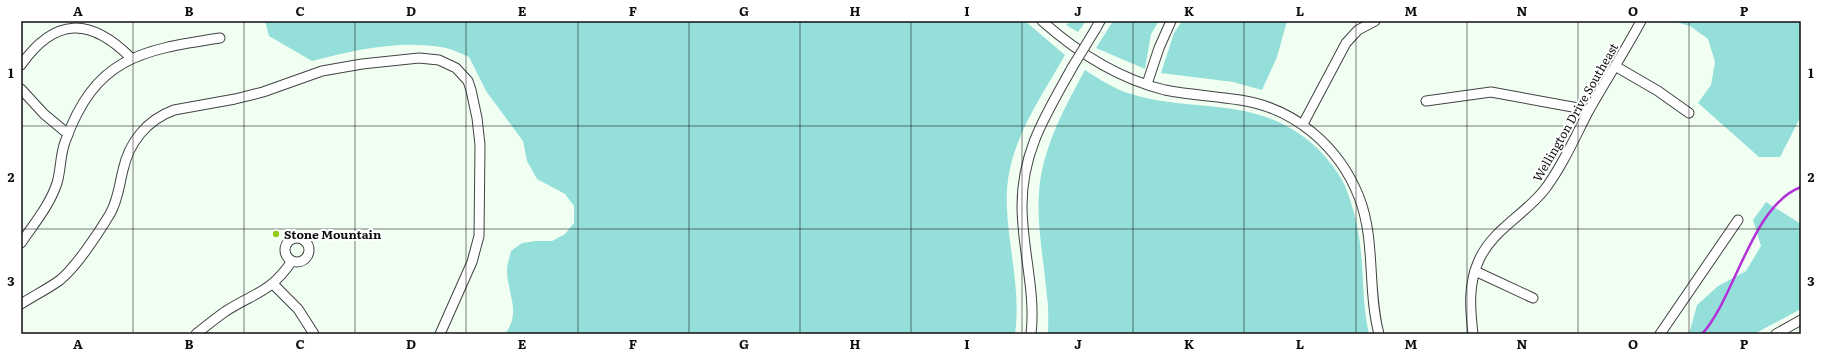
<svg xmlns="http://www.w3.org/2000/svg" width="1822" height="355" viewBox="0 0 1822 355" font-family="Literata,serif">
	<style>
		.forest { fill: #95dfda }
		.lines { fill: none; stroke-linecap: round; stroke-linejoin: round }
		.stream { stroke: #b332d8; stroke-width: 2.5 }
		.minor-casing { stroke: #424242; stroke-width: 11 }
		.minor { stroke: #fff; stroke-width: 9 }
		.minor-bridge-casing { stroke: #424242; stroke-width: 11; stroke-linecap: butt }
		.minor-bridge { stroke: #fff; stroke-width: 9 }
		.grid { fill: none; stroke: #0f0f0f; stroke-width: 1; stroke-opacity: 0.55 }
		.poi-dot { fill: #91cb1b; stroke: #fff; stroke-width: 1.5 }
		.labels { text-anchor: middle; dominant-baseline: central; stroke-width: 4; stroke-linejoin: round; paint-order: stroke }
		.street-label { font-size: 12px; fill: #0f0f0f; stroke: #fff }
		.poi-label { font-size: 12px; font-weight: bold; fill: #0f0f0f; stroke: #fff; text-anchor: start }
		.neatline { fill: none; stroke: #0f0f0f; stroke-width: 1.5 }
		.grid-label { font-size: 13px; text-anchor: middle; font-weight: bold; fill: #0f0f0f }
	</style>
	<rect width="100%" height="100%" fill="#f1fff3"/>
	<!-- forest -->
	<g class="forest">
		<path d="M265,21H1025L1065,55C1037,105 1003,149 1007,209C1009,251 1021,292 1015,334H505C522,312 507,293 507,270C507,264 510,257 511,251L522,243L536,241H552L565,234L574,223V206L565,194L537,179L527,161L523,141L486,91L469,57C462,54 454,50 446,48C401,39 355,50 312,61L269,36Z"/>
		<polygon points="1071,21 1086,21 1078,32 1066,25"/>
		<polygon points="1113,21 1159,21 1151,34 1145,69 1096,48"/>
		<polygon points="1182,21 1287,21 1277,57 1262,90 1233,82 1161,73 1174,33"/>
		<polygon points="1672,21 1801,21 1801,116 1780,157 1759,157 1698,103 1711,85 1715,62 1708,39 1690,26"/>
		<path d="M1085,70C1099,79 1114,89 1131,94C1197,114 1258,94 1316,147C1326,157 1339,172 1345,186C1352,203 1358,225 1360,244C1364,275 1362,303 1369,334H1048C1048,322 1049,309 1047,297C1044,260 1035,220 1040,182C1046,141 1066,105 1085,70Z"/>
		<polygon points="1766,202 1801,224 1801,309 1754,334 1689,334 1697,305 1718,286 1746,271 1761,246 1753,220"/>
	</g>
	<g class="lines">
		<!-- stream -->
		<path class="stream" d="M1702,334C1735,298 1752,205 1801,187"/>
		<!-- minor casing -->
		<g class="minor-casing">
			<g id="minor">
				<path d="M1042,21C1077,52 1119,79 1165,90C1190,95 1215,96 1240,100C1294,108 1339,146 1359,197C1376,240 1367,289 1379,334"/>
				<polyline points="1095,30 1100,21"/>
				<path d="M21,65C55,17 90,17 131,58"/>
				<polyline points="1615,66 1658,91 1689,113"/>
				<polyline points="1147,84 1159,48 1171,21"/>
				<polyline points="21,89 44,114 68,134"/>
				<polyline points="1426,101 1491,92 1589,110"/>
				<polyline points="1303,124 1346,43 1358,30 1375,21"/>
				<circle cx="297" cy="250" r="12"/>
				<path d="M21,243C33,225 50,205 57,183C61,170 60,155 65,142C95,58 140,50 220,38"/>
				<polyline points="1475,271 1533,298"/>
				<polyline points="273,284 298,309 314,334"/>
				<path d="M21,304C33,296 48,289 60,280C76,267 99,232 110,214C118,200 119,186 123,170C129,142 147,120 174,110L235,99L263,92L322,71L362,64L419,58L439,60L456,68L468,81L471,90L477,118L480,145L479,236L472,262L440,334"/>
				<path d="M196,334C206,326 216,318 226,311C256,292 270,293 292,261"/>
				<path d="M1031,334C1036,291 1022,249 1022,206C1022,150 1047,113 1073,66"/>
				<path d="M1473,334C1470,308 1468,284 1479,260C1493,229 1525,215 1545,189C1563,165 1575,137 1589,110C1606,80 1625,51 1641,21"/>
				<polyline points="1660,334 1738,220"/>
				<polyline points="1776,334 1801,320"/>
			</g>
		</g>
		<!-- minor -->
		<use href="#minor" class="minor"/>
		<!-- minor-bridge casing -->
		<g class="minor-bridge-casing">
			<polyline id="minor-bridge" points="1073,66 1095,30"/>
		</g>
		<!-- minor-bridge -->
		<use href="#minor-bridge" class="minor-bridge"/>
	</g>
	<!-- grid -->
	<path class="grid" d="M133,21V334M244,21V334M355,21V334M466,21V334M578,21V334M689,21V334M800,21V334M911,21V334M1022,21V334M1133,21V334M1244,21V334M1356,21V334M1467,21V334M1578,21V334M1689,21V334M21,126H1801M21,229H1801"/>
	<!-- markers -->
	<circle class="poi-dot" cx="276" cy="234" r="4"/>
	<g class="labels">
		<!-- street labels -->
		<g class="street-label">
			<text transform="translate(1575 112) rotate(-60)">Wellington Drive Southeast</text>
		</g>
		<!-- poi labels -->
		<g class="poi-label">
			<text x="284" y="234">Stone Mountain</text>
		</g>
	</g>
	<!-- border -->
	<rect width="1822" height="355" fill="none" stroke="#ffffff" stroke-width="44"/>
	<rect x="22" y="22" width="1778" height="311" class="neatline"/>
	<g class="grid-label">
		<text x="78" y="16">A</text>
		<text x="189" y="16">B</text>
		<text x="300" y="16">C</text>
		<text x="411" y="16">D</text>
		<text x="522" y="16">E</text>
		<text x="633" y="16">F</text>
		<text x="744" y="16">G</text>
		<text x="855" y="16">H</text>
		<text x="967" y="16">I</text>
		<text x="1078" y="16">J</text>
		<text x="1189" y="16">K</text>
		<text x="1300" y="16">L</text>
		<text x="1411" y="16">M</text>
		<text x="1522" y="16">N</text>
		<text x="1633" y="16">O</text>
		<text x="1744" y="16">P</text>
		<text x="11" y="78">1</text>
		<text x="1811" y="78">1</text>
		<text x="11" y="182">2</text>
		<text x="1811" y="182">2</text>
		<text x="11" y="286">3</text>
		<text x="1811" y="286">3</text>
		<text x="78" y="349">A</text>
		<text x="189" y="349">B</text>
		<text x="300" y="349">C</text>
		<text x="411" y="349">D</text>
		<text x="522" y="349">E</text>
		<text x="633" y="349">F</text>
		<text x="744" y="349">G</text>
		<text x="855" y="349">H</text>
		<text x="967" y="349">I</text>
		<text x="1078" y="349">J</text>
		<text x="1189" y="349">K</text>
		<text x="1300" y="349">L</text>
		<text x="1411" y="349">M</text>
		<text x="1522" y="349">N</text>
		<text x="1633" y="349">O</text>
		<text x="1744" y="349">P</text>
	</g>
</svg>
